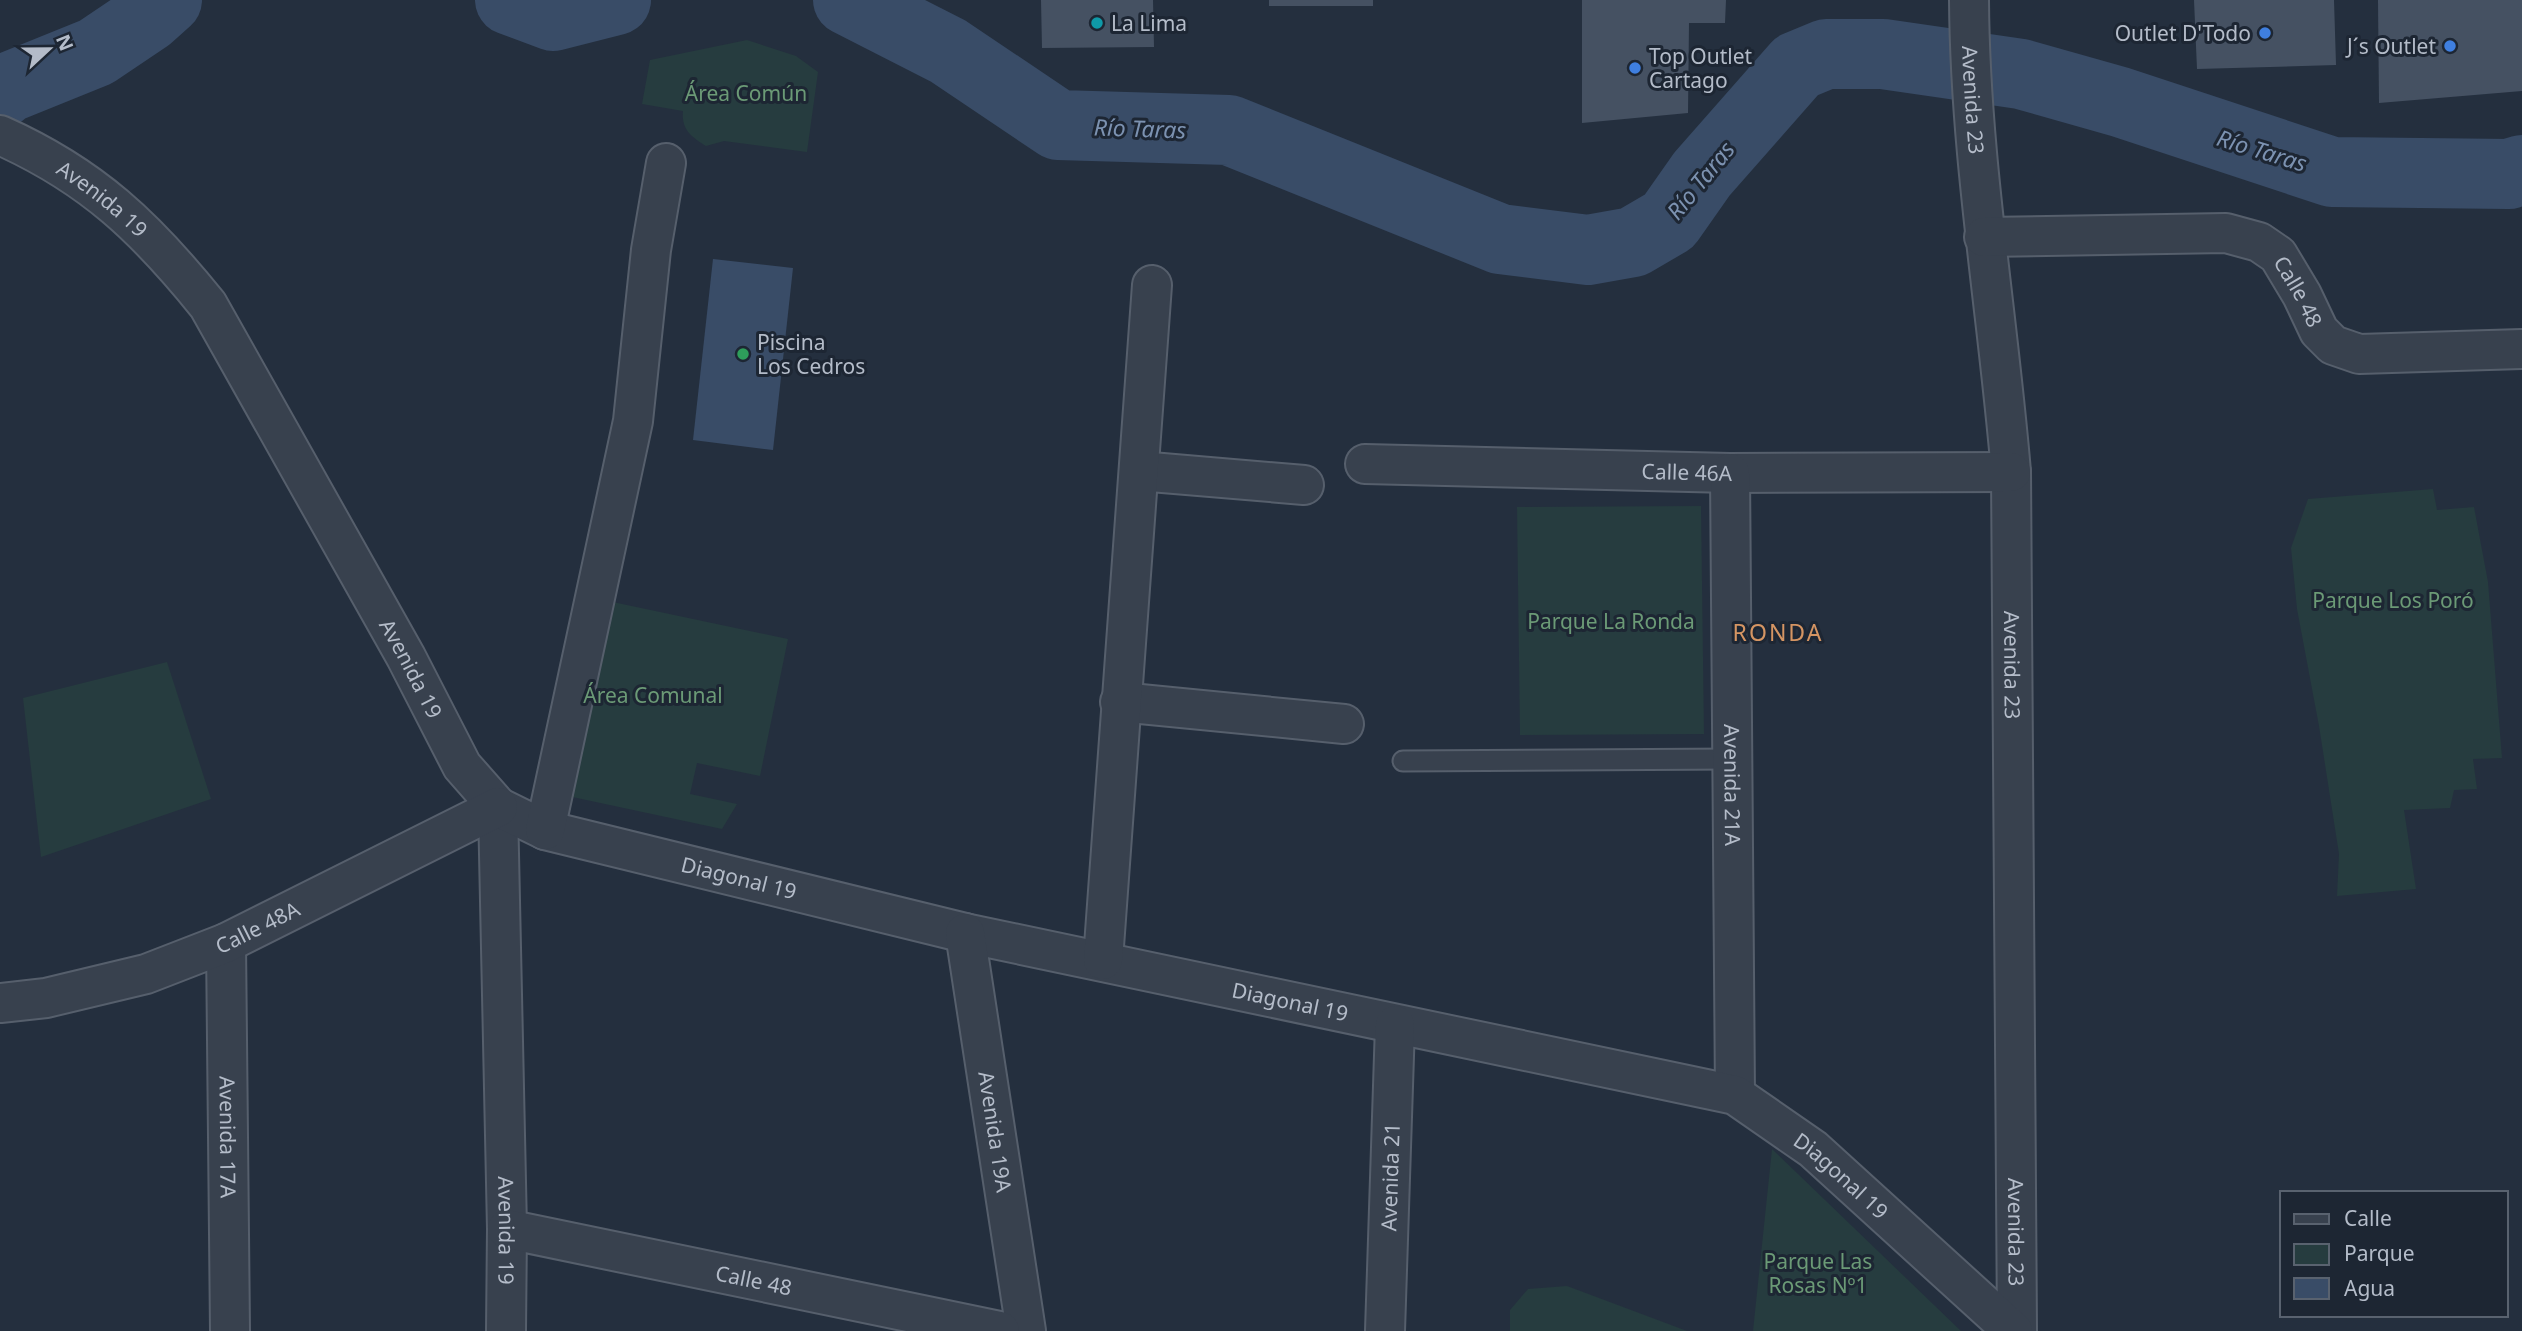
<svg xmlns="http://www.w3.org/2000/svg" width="2522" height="1331" viewBox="0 0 2522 1331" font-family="'Noto Sans',sans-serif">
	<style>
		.green { fill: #263c3f }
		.water { fill: #394c67 }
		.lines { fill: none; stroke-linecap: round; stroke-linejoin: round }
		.river { stroke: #394c67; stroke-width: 70 }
		.building { fill: #455162 }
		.lane-casing { stroke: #565f6c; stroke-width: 23 }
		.street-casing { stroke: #565f6c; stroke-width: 42 }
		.lane { stroke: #38414e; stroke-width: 19 }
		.street { stroke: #38414e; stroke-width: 38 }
		.culture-dot { fill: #0f9aa8; stroke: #1d2633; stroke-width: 2.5 }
		.shop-dot { fill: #3f7fe0; stroke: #1d2633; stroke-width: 2.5 }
		.leisure-dot { fill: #2e9e5b; stroke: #1d2633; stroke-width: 2.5 }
		.labels { text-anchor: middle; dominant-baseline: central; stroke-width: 6; stroke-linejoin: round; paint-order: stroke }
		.poi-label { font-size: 21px; fill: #b4bcc9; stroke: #1d2633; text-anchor: start }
		.park-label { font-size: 21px; fill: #6b9a76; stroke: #1d2633 }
		.street-label { font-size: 21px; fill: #b4bcc9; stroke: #1d2633 }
		.water-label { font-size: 23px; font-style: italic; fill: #7c92b1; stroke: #1d2633 }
		.neighbourhood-label { font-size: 23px; letter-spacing: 2px; fill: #d59563; stroke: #1d2633 }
	</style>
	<rect width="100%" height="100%" fill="#242f3e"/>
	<!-- green -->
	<g class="green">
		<path d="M747,40L796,56L818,72L807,152L724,141L706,146C692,137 681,130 683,111L642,104L650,60Z"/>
		<polygon points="2433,489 2437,510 2474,507 2488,582 2502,758 2473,759 2477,789 2454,790 2450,808 2404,810 2416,889 2337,896 2339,854 2319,726 2297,609 2291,548 2308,499"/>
		<polygon points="1701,506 1704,734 1520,735 1517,507"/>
		<polygon points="589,597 788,639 760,776 697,763 690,794 737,804 722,829 549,792"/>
		<polygon points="167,662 211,799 41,857 23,698"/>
		<polygon points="1772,1149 1961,1331 1753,1331"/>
		<polygon points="1567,1286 1687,1331 1510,1331 1510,1310 1528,1289"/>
	</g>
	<!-- water -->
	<polygon class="water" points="713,259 793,268 773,450 693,440"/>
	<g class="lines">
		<!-- river -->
		<g class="river">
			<polyline points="510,0 553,16 616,0"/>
			<polyline points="848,0 948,51 1058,125 1229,130 1500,239 1588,250 1633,242 1669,221 1702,174 1797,66 1826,54 1883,54 2021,74 2120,102 2332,172 2509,174 2522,170"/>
			<polyline points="0,94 7,88 96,52 148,17 167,0"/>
		</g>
	</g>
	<!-- building -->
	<g class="building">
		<polygon points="1041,0 1153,0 1154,47 1042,48"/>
		<rect x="1269" y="0" width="104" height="6"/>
		<polygon points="1582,0 1726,0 1725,23 1689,23 1688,113 1582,123"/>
		<polygon points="2194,0 2334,0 2336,65 2197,69"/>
		<polygon points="2378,0 2522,0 2522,91 2379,103"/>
	</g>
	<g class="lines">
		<!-- lane casing -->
		<g class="lane-casing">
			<polyline id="lane" points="1403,761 1733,759"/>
		</g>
		<!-- street casing -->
		<g class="street-casing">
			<g id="street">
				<path id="s1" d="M1969,0C1970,158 1998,315 2011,472L2017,1331"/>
				<path id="s2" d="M0,135C92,176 146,228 208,305L406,657L462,766L498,807L507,1229L506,1331"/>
				<path id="s3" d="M1984,237L2226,233L2259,242L2278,255L2302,295L2319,331L2333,345L2359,354L2522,349"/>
				<path id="s4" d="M1365,464L1730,473L2011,472"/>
				<polyline points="1139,471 1304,485"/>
				<path id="s5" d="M1730,473L1735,1095"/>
				<polyline points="1120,702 1344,724"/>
				<path id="s6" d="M498,807L545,830L965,933L1735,1095L1813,1149L2013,1331"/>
				<polyline points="545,830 633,421 651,250 666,163"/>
				<path id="s7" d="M965,933L1026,1331"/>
				<path id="s8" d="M226,943L230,1331"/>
				<polyline points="1103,960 1152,285"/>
				<path id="s9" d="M0,1003L46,998L146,974L226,943L498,807"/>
				<path id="s10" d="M507,1229L1000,1331"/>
				<path id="s11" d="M1385,1331L1395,1025"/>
			</g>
		</g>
		<!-- lane -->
		<use href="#lane" class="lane"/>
		<!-- street -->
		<use href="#street" class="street"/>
	</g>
	<!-- markers -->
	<circle class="culture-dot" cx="1097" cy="23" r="7"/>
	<g class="shop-dot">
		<circle cx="2265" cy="33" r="7"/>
		<circle cx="2450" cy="46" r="7"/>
		<circle cx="1635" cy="68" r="7"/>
	</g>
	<circle class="leisure-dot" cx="743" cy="354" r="7"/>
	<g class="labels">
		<!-- poi labels -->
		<g class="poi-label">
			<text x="1111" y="23">La Lima</text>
			<text x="2251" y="33" text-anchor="end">Outlet D'Todo</text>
			<text x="2436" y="46" text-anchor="end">J´s Outlet</text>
			<text x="1649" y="56">Top Outlet<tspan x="1649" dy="24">Cartago</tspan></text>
			<text x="757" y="342">Piscina<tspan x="757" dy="24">Los Cedros</tspan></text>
		</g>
		<!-- park labels -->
		<g class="park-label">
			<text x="746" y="93">Área Común</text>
			<text x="2393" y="600">Parque Los Poró</text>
			<text x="1611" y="621">Parque La Ronda</text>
			<text x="653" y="695">Área Comunal</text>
			<text x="1818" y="1261">Parque Las<tspan x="1818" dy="24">Rosas Nº1</tspan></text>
		</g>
		<!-- street labels -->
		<g class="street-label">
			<text stroke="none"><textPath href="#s1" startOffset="100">Avenida 23</textPath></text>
			<text stroke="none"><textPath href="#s2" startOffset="121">Avenida 19</textPath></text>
			<text stroke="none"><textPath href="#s3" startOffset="341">Calle 48</textPath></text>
			<text stroke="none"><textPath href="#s4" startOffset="322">Calle 46A</textPath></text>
			<text stroke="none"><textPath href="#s1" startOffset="667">Avenida 23</textPath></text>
			<text stroke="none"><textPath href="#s2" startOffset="688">Avenida 19</textPath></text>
			<text stroke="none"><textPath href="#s5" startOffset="312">Avenida 21A</textPath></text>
			<text stroke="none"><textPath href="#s6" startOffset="252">Diagonal 19</textPath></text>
			<text stroke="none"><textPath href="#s9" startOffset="270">Calle 48A</textPath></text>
			<text stroke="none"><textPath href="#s6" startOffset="817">Diagonal 19</textPath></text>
			<text stroke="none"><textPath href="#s7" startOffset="201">Avenida 19A</textPath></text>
			<text stroke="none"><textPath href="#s8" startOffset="194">Avenida 17A</textPath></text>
			<text stroke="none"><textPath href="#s6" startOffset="1405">Diagonal 19</textPath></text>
			<text stroke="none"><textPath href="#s11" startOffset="154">Avenida 21</textPath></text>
			<text stroke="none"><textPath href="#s2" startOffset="1276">Avenida 19</textPath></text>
			<text stroke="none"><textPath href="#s1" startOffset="1234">Avenida 23</textPath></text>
			<text stroke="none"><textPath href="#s10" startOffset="252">Calle 48</textPath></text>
		</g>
		<!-- water labels -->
		<g class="water-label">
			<text transform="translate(1140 128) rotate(2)">Río Taras</text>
			<text transform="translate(2262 150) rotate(17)">Río Taras</text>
			<text transform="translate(1700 180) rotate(-51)">Río Taras</text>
		</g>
		<!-- neighbourhood labels -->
		<g class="neighbourhood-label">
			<text x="1778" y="632">RONDA</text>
		</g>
	</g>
	<!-- legend -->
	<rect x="2280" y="1191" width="228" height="126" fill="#1d2633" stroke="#59626f" stroke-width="2"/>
	<rect x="2294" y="1214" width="35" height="10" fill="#38414e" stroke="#59626f" stroke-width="2"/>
	<text x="2344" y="1226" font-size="21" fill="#b4bcc9">Calle</text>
	<rect x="2294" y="1244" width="35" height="21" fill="#263c3f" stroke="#59626f" stroke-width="2"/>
	<text x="2344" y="1261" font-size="21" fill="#b4bcc9">Parque</text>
	<rect x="2294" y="1278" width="35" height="21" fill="#394c67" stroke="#59626f" stroke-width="2"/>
	<text x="2344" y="1296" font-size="21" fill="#b4bcc9">Agua</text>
	<!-- north arrow -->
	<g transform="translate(49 49) rotate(68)" stroke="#1d2633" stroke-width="5" paint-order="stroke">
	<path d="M0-5L12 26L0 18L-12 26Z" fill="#b4bcc9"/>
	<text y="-10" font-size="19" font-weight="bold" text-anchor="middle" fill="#b4bcc9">N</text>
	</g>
</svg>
